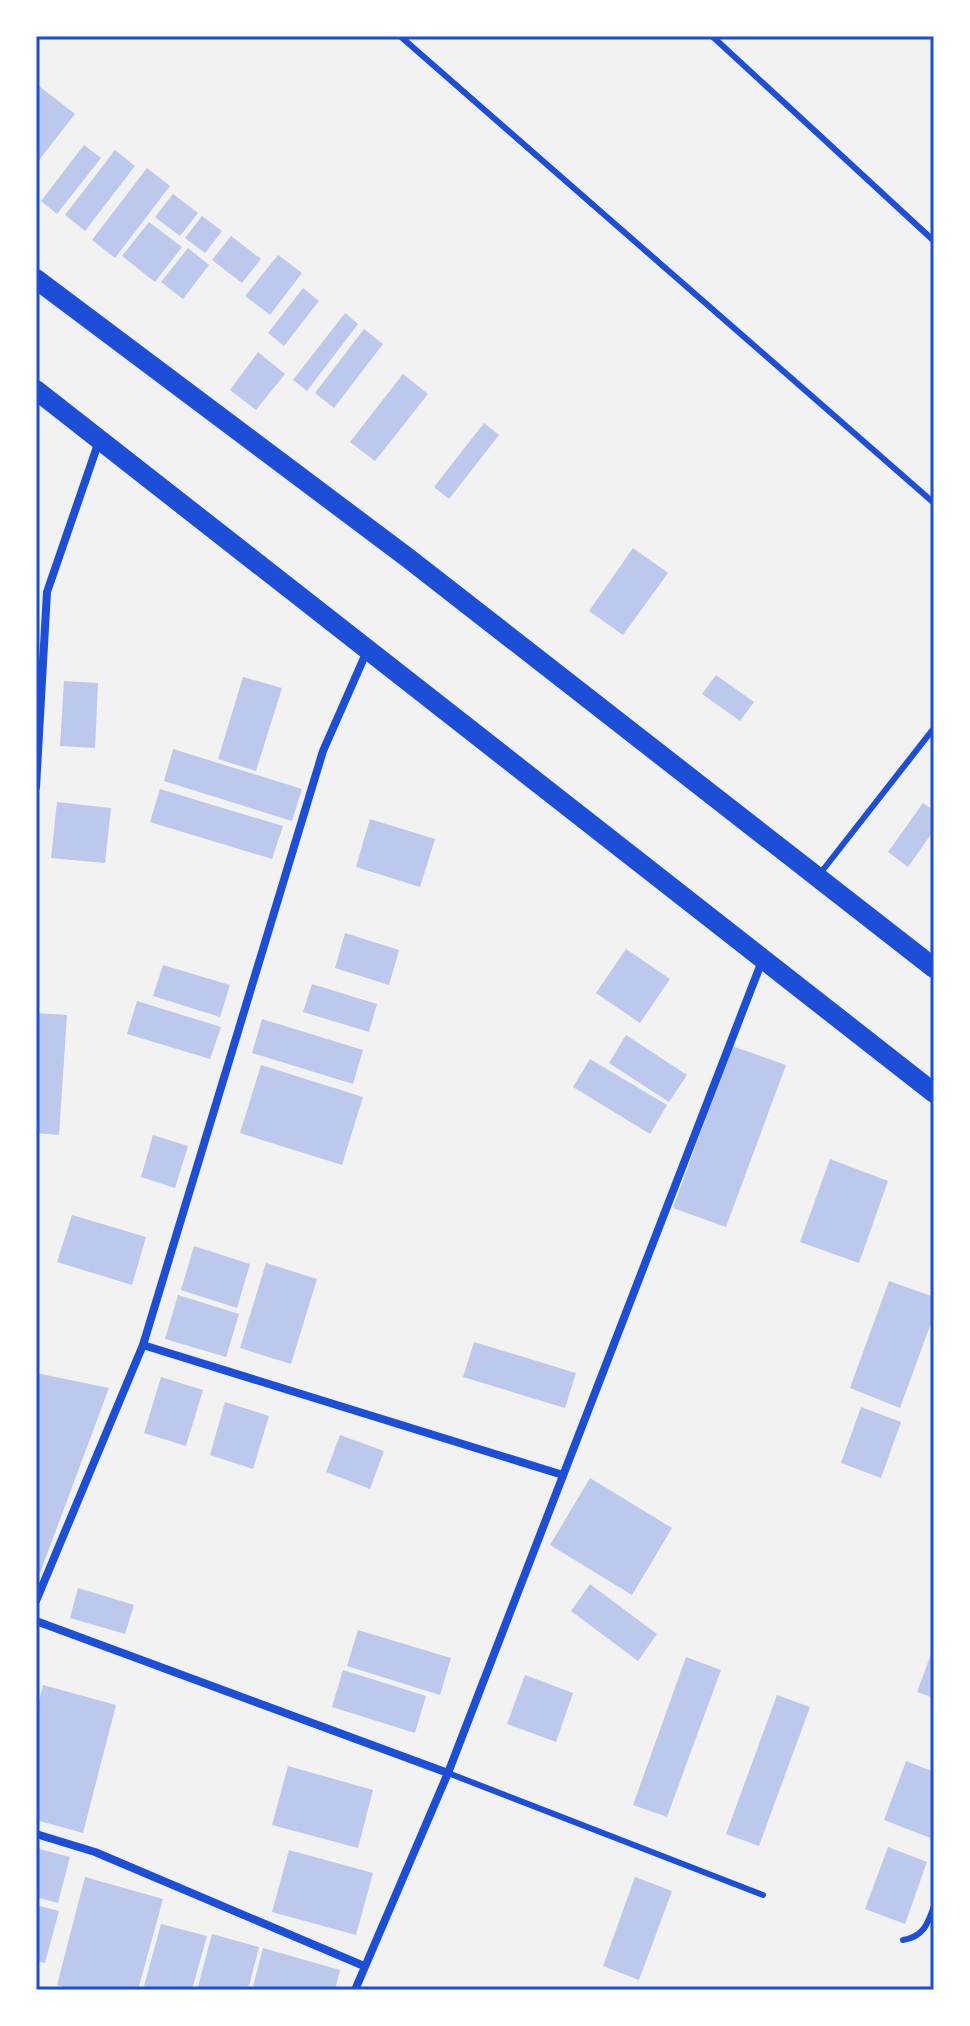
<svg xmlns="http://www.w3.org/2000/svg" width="970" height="2026" viewBox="0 0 970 2026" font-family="Barlow,sans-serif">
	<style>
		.building { fill: #bdc9ec }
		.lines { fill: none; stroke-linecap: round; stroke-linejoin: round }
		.service { stroke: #1d4ed8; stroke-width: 6 }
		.minor { stroke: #1d4ed8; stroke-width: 8 }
		.primary { stroke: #1d4ed8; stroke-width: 20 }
		.neatline { fill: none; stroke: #1d4ed8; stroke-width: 3 }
	</style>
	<rect width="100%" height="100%" fill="#f2f2f2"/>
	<!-- building -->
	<g class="building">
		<polygon points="39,86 75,114 36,164 36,90"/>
		<polygon points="84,145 101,158 57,214 41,201"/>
		<polygon points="115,150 135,166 85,231 65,215"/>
		<polygon points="147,168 170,186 115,258 92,240"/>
		<polygon points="173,194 198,213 180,236 155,217"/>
		<polygon points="202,216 222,231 205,253 185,238"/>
		<polygon points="149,222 182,247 155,282 122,256"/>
		<polygon points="231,236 261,259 242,283 212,260"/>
		<polygon points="188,248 209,265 183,299 161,282"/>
		<polygon points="278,255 302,273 270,315 245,296"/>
		<polygon points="303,288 319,301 284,346 268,333"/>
		<polygon points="345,313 358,324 307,391 293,380"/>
		<polygon points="364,329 383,344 334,408 315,393"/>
		<polygon points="258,352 285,374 256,410 230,390"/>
		<polygon points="403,374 428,394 375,461 350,442"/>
		<polygon points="484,423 499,435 449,499 434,487"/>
		<polygon points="633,548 668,573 623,635 589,611"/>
		<polygon points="716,675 754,702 740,721 702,694"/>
		<polygon points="243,677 282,688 256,771 218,759"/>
		<polygon points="64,681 98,683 95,748 60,746"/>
		<polygon points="173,749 302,789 292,821 164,781"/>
		<polygon points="160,789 283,826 272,859 150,822"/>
		<polygon points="57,802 111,808 105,863 51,858"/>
		<polygon points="923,803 934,811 934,830 908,867 888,852"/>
		<polygon points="370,819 435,839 420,887 356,867"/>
		<polygon points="345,933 399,950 389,985 335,968"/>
		<polygon points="626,949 670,979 640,1023 596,993"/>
		<polygon points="163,965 230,985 220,1017 153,996"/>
		<polygon points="312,984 377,1004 369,1032 303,1012"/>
		<polygon points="137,1001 221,1027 210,1059 127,1034"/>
		<polygon points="36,1013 67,1015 59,1135 36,1133"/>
		<polygon points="262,1019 363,1050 353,1084 252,1053"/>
		<polygon points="626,1035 687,1075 669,1102 609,1063"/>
		<polygon points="732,1046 786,1065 726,1227 673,1208"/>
		<polygon points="590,1059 667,1105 650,1134 573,1087"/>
		<polygon points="261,1065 363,1097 342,1165 240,1133"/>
		<polygon points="153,1135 188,1146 175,1188 141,1177"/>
		<polygon points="830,1159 888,1181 859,1263 800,1242"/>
		<polygon points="72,1215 146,1237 132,1285 57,1262"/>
		<polygon points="194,1246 250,1264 237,1308 181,1290"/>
		<polygon points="266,1263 317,1279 291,1364 240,1348"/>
		<polygon points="889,1281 934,1297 934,1315 900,1408 850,1388"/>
		<polygon points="178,1295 239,1314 226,1357 165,1339"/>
		<polygon points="474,1342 576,1373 565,1408 463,1377"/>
		<polygon points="36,1373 109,1388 40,1573 36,1569"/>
		<polygon points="161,1377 203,1390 186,1446 144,1433"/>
		<polygon points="225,1402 269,1416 253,1469 210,1455"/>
		<polygon points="861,1407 901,1422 881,1478 841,1463"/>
		<polygon points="340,1435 384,1451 370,1489 326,1472"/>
		<polygon points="590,1478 672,1528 632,1595 550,1545"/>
		<polygon points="590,1584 657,1634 638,1661 571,1611"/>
		<polygon points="78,1588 134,1605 125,1634 70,1618"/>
		<polygon points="358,1630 451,1658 440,1695 347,1666"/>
		<polygon points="934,1646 934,1698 917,1692"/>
		<polygon points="686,1657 721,1670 667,1817 633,1805"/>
		<polygon points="343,1670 426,1696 415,1733 332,1707"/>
		<polygon points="525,1675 573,1693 556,1742 507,1724"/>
		<polygon points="43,1685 116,1705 83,1833 36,1820 36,1713"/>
		<polygon points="777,1695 810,1707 759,1846 726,1834"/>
		<polygon points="906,1761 934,1772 933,1839 884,1820"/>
		<polygon points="288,1766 373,1790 358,1848 272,1825"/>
		<polygon points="888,1847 927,1862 905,1924 865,1909"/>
		<polygon points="36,1848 70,1857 58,1903 36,1897"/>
		<polygon points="289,1850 373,1873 356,1935 272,1912"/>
		<polygon points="85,1877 163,1899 138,1990 76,1990 57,1985"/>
		<polygon points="635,1877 672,1891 639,1980 603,1966"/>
		<polygon points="36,1905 59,1911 45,1963 36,1961"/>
		<polygon points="161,1924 207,1936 192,1990 143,1990"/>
		<polygon points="212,1934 259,1947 248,1990 197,1990"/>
		<polygon points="263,1948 340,1970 335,1990 252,1990"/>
	</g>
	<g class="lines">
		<!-- service -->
		<g class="service">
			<polyline points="400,36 934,503"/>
			<polyline points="712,36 934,241"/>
			<polyline points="819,875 934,728"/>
			<polyline points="448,1773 763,1895"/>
			<path d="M903,1940C923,1937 928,1924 934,1906"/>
		</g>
		<!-- minor -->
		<g class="minor">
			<polyline points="36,787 47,592 99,441"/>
			<polyline points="143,1345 563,1475"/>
			<polyline points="36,1601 143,1345 323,751 367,651"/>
			<polyline points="36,1621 448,1773"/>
			<polyline points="36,1834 95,1852 364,1966"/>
			<polyline points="355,1990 448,1773 762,961"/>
		</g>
		<!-- primary -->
		<g class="primary">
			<polyline points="36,279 408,558 934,968"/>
			<polyline points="36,390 934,1093"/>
		</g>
	</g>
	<!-- border -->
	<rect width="970" height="2026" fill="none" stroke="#ffffff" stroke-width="76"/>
	<rect x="38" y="38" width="894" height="1950" class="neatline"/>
</svg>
